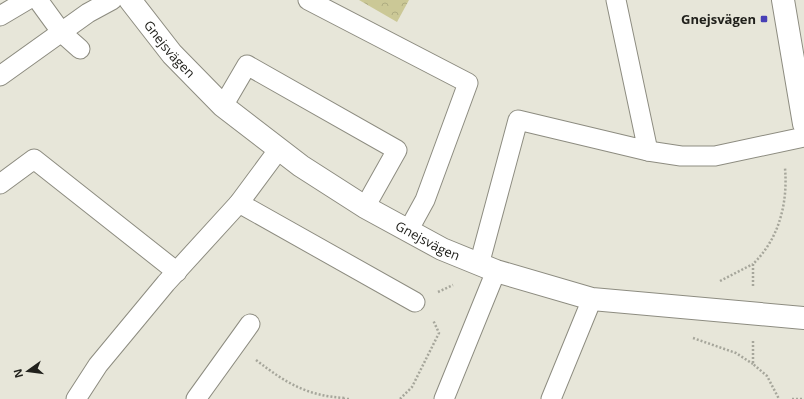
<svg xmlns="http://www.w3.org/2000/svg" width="804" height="399" viewBox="0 0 804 399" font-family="'Open Sans',sans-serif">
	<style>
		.park { fill: url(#park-crowns) }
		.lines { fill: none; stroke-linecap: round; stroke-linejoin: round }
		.service-casing { stroke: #8d8c80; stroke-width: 21 }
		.minor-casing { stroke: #8d8c80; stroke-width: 24 }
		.path { stroke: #a6a69b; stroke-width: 2.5; stroke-dasharray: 2 2; stroke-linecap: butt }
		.service { stroke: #fff; stroke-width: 19 }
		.minor { stroke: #fff; stroke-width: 22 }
		.poi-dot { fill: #4840b6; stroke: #e7e6d9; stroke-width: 1.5 }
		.labels { text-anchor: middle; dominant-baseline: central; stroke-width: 3.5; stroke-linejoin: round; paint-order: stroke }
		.poi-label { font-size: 13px; font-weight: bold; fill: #21211c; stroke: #e7e6d9; text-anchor: end }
		.street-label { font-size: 13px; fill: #21211c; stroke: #e7e6d9 }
	</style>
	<defs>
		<pattern id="park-crowns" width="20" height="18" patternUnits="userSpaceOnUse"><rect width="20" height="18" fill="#cbc896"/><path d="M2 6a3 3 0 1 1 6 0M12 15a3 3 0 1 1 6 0" fill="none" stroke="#aeac81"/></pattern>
	</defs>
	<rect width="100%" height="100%" fill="#e7e6d9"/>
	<!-- park -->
	<polygon class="park" points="359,0 409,0 397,22"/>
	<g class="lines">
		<!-- service casing -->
		<g class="service-casing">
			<g id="service">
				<polyline points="38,0 62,33 80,49"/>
				<polyline points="308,0 468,83 425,200 408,231"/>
				<polyline points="0,16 27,0"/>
				<polyline points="0,76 88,13 112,0"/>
				<polyline points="223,106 247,65 397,150 365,207"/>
				<polyline points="648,151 681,156 715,156 804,137"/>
				<polyline points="0,184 34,159 177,272"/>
				<polyline points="239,203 415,302"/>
				<polyline points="479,265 518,120 648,151 616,0"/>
				<polyline points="76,399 98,365 166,283 239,203 279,149"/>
				<polyline points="196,399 250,324"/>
				<polyline points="444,399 496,271"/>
				<polyline points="551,399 592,299"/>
			</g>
		</g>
		<!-- minor casing -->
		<g class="minor-casing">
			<g id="minor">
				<path id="s1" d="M130,0L172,54L223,106L301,166L365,207L442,249L496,271L592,299L804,318"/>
				<polyline points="783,0 804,124"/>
			</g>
		</g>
		<!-- path -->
		<g class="path">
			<polyline points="720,281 753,264"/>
			<path d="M753,286V264C779,239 788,203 785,168"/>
			<polyline points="438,292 453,285"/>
			<polyline points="693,338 736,353 753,364"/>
			<polyline points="753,341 753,364 767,376 779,399"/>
			<path d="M256,360C286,383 307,396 345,398"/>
			<polyline points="343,399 350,399"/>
			<polyline points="400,399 412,387 439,333 433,320"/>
			<polyline points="792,399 804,399"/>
		</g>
		<!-- service -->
		<use href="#service" class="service"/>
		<!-- minor -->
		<use href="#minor" class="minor"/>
	</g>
	<!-- markers -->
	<rect class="poi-dot" x="760" y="15" width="8" height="8" rx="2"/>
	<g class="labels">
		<!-- poi labels -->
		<g class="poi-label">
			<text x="756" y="19">Gnejsvägen</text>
		</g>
		<!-- street labels -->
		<g class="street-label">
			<text stroke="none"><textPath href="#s1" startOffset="63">Gnejsvägen</textPath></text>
			<text stroke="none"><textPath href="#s1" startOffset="387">Gnejsvägen</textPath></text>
		</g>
	</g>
	<!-- north arrow -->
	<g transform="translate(28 371) rotate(256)" stroke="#e7e6d9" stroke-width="3" paint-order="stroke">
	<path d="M0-3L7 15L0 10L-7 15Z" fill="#21211c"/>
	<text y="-6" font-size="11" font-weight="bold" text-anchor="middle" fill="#21211c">N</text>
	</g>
</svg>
